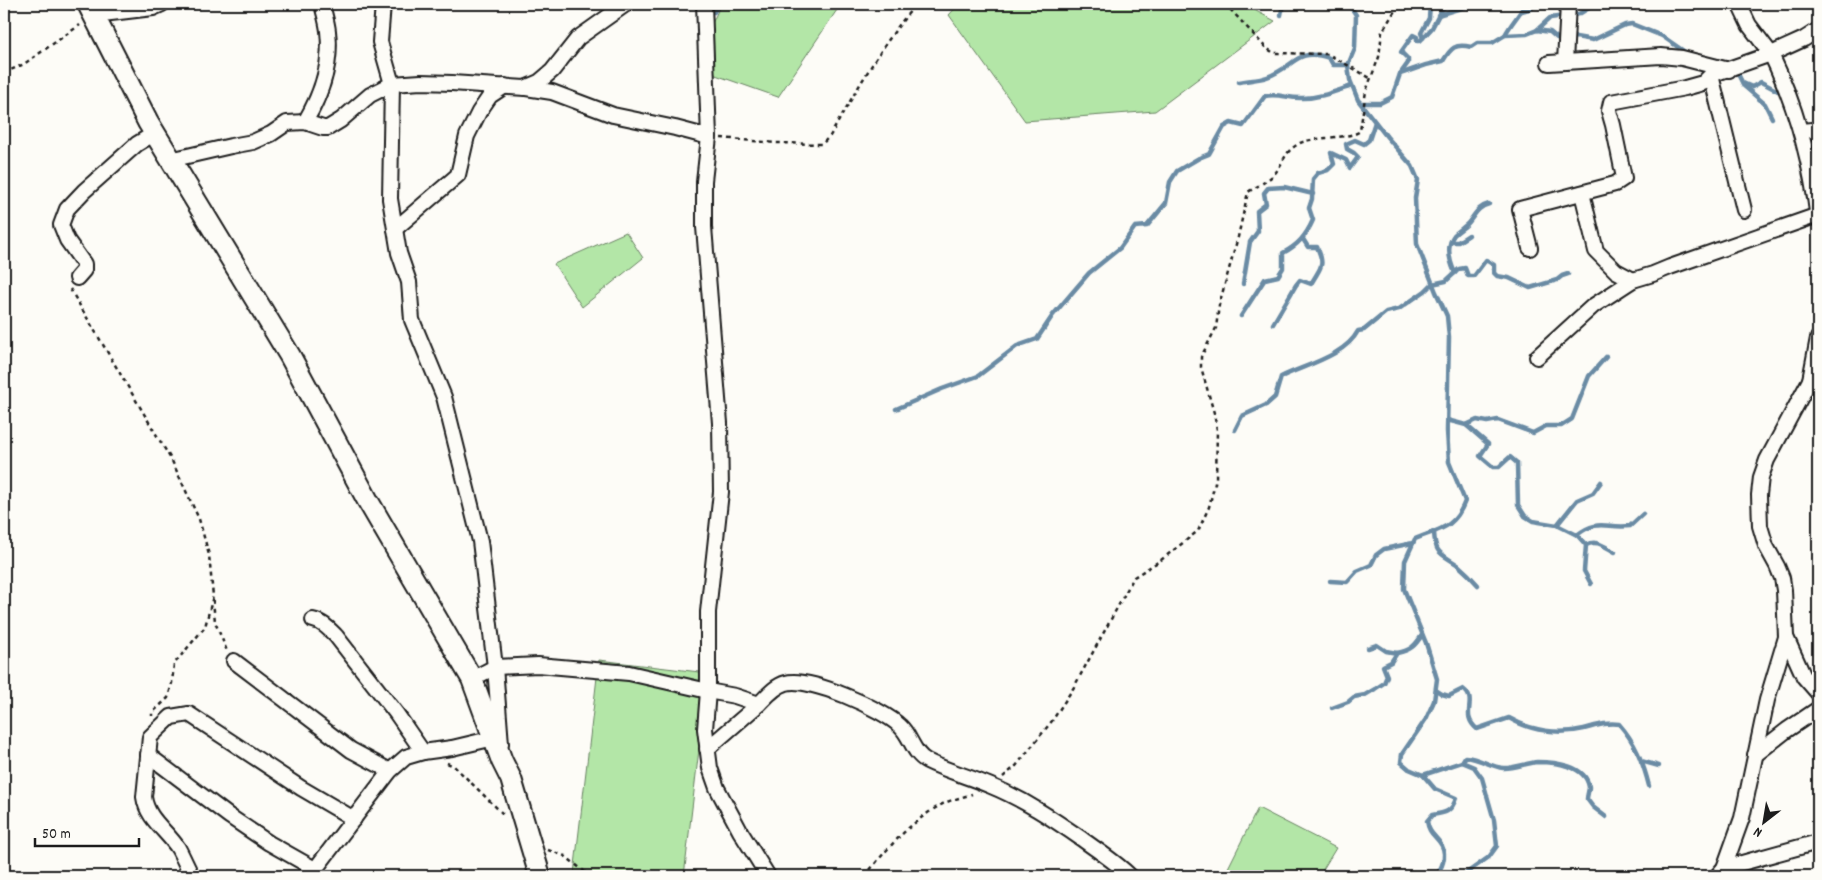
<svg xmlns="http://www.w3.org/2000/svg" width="1822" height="880" viewBox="0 0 1822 880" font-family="Dekko,sans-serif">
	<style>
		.green { fill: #b3e6a7; stroke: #688162 }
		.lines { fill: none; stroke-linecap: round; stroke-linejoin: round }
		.stream { stroke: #6b8ba4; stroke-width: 4.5 }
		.street-casing { stroke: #1c1c1c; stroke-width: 18 }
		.secondary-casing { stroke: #1c1c1c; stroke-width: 24 }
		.path { stroke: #1c1c1c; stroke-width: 2.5; stroke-dasharray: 4 4; stroke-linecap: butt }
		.street { stroke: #fdfcf7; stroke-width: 14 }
		.secondary { stroke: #fdfcf7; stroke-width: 20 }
	</style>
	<rect width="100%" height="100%" fill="#fdfcf7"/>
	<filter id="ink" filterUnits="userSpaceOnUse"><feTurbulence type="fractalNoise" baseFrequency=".02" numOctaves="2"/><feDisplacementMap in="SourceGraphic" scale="10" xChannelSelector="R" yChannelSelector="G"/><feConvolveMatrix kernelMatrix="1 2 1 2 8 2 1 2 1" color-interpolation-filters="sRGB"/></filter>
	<g filter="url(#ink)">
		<!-- green -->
		<g class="green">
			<polygon points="721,4 841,4 778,97 707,72 709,30"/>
			<polygon points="959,4 1248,4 1256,11 1275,21 1155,111 1025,121 949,15"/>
			<polygon points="626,232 643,258 582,307 554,264"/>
			<polygon points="599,660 708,673 684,876 593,876 574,874"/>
			<polygon points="1258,808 1336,848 1319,876 1224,876"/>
		</g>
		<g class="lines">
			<!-- stream -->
			<g class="stream">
				<path d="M1349,4L1356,15L1355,48L1348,65L1350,80L1358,100L1387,137L1412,166L1418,180L1415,198L1417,244L1436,292L1447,316L1449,337L1447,431L1449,462L1465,501C1455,528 1440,529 1415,539L1405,561L1404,589L1426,643L1437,679L1434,701L1426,719L1402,754L1401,762L1409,769L1423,775L1462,762L1474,767L1482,778L1494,820L1497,846L1489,857L1465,874L1464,876"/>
				<polyline points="1522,11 1532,8 1536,4"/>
				<polyline points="714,12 718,4"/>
				<polyline points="1281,15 1283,4"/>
				<polyline points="1438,15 1471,5"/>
				<polyline points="1537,30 1550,18 1579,14 1595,4"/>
				<path d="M1505,35C1511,23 1519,16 1525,4"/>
				<polyline points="1423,38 1421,33 1429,18 1430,4"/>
				<polyline points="1735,68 1744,86 1765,104 1772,118"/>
				<polyline points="1400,74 1408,63 1408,59 1401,52 1413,35 1417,37 1417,41 1420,41 1432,28 1442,9 1448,4"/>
				<path d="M1239,82C1248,80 1259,80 1267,77C1295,67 1296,47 1329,58L1333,65H1348"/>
				<polyline points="1743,83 1752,87 1761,82 1778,91"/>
				<path d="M1361,103H1380L1392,97L1400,74L1426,65L1443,61C1451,48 1455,43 1471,47L1477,43H1492L1505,35L1527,34L1537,30L1550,32L1557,38L1565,40L1576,37L1593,40L1625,25L1632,24L1662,36L1688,54"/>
				<polyline points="1451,242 1458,242 1469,235"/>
				<path d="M1455,273C1450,262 1445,247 1454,235C1459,230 1465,227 1469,222C1476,213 1478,207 1489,204"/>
				<polyline points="1243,284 1250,242 1258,231 1257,211 1266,204 1264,193 1268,188 1284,187 1313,194"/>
				<path d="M1241,316L1265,279L1278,276L1283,268V253C1298,245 1306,236 1313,220L1309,208L1312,199L1313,179L1318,173L1328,170L1334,164L1331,153L1346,160L1350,168L1358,157L1354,153L1347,149L1346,144L1355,140L1364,144L1369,140L1375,122"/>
				<path d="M1273,324L1296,285L1300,280L1311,284C1320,267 1326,267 1317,247H1308L1303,239"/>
				<path d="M896,409L942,389L978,376L1017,346L1037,339L1053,315L1089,273L1120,248L1135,227L1147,226L1166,203L1170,182L1177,171L1199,158L1209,154L1224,127L1231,123L1243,126L1265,96C1279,93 1289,99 1303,98C1320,98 1336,91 1352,86"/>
				<path d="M1447,420L1466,425L1488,444L1480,456L1493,467H1499L1510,457L1517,463L1518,505L1525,516L1533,521L1557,525L1577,535C1598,518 1607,529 1630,526L1643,514"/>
				<polyline points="1466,425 1477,420 1487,422 1498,420 1533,433 1546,426 1561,426 1572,419 1589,376 1606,357"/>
				<path d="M1235,430L1242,416L1266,405L1275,397L1281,377C1305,365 1345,356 1358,331L1364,330L1386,312L1399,309L1425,291L1432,284L1446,281L1459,269L1465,268L1468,276H1474L1486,260L1494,265V273L1497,276L1509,278L1530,288L1557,280L1562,276L1568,274"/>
				<polyline points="1557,525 1577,500 1593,493 1601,482"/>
				<path d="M1434,532C1435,555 1441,553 1458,565C1465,571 1472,578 1478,585"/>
				<polyline points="1577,535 1586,545 1584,571 1591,584"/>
				<path d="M1586,545C1597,539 1605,547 1615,552"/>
				<polyline points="1330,581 1347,582 1357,571 1371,565 1376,555 1384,549 1413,543"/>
				<polyline points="1368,648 1377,645 1386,651 1397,653"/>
				<path d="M1436,690L1442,694L1449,696L1463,689C1479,701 1459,714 1477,729L1509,718C1531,731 1559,735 1584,729C1596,726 1606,722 1619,724C1635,742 1643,762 1649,786"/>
				<path d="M1332,708L1348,702L1354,697L1365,695L1375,689L1384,683L1387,676L1383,666L1391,662L1397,653C1411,650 1415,646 1422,635"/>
				<polyline points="1641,761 1659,766"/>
				<path d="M1462,762L1465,757C1480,758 1491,767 1503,768C1512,769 1527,763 1537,762C1554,762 1586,765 1589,787C1589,790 1587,795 1587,799L1593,807L1606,817"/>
				<path d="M1423,775L1435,789L1456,798C1452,812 1445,813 1432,815L1427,821C1429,835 1436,835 1442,846C1447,856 1442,869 1435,876"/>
			</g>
			<!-- street casing -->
			<g class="street-casing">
				<g id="street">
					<polyline points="383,4 380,42 392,84 390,199 399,253 409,282 412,320 444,397 480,541 495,667 501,744"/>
					<polyline points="704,4 709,137 704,181 704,227 720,423 721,492 708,612 708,691 705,729 710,768 717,788 740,831 768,876"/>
					<polyline points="1739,4 1749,25 1771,54 1711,75 1744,210"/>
					<polyline points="94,15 153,8 162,4"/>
					<path d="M1818,30L1804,39L1771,54C1796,106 1811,162 1818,219"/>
					<polyline points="1565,62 1568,4"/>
					<polyline points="1549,63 1661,56 1682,58 1729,70"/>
					<polyline points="526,88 552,92 613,115 675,128 709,137"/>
					<path d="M305,122C321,95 332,63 328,31C327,22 324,13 322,4"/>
					<polyline points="1801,131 1812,130 1818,133"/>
					<polyline points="170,160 231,146 253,142 271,134 287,123 305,122 323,128 328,128 341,120 370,95 392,84 421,82 452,83 525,88 539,82 552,71 578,38 626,4"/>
					<polyline points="1582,193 1596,251 1616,271 1633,280"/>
					<polyline points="395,229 458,175 467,136 479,112 490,96 505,86"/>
					<polyline points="1530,248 1520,209 1615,184 1624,178 1613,125 1609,111 1611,102 1685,88 1703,83 1711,75"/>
					<polyline points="77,278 84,270 84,264 67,240 61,225 67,209 84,191 137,144 155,133"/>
					<polyline points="1537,357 1593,306 1633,280 1653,274 1670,267 1818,215"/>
					<polyline points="1817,381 1810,380 1818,338"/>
					<path d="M313,620C323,622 329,629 336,636L396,713L423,752"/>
					<polyline points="1786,637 1804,677 1818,693"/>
					<polyline points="234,661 351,750 390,771"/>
					<path d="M472,679L495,667L538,665L629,673L708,691L735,696L759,704C767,696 775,686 786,683C808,676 883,709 900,726C911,736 913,754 927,761C947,771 970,777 991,786C1023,799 1053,819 1082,839C1098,851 1116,862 1130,876"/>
					<polyline points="707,749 759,704"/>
					<polyline points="148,755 229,816 269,843 315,869"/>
					<polyline points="1755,755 1787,730 1818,709"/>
					<polyline points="1724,868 1818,842"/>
					<path d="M192,876C187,867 183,857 178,848C166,830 147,819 144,797L150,737L171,717L189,714L301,788L354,819"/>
					<polyline points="310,876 390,771 406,757 423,752 452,748 494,738"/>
					<polyline points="1717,876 1724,868 1742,818 1767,700 1786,637 1784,590 1782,578 1777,566 1766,546 1760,526 1759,495 1761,477 1767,460 1810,380"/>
				</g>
			</g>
			<!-- secondary casing -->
			<g class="secondary-casing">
				<polyline id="secondary" points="88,4 148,122 290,356 368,501 472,679 502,761 511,779 540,876"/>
			</g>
			<!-- path -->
			<g class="path">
				<polyline points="1215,4 1230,9 1266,48 1274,53 1328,54 1372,79"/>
				<polyline points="4,73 24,64 80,25"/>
				<path d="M721,138L776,143L822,144L830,136C856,91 882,44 916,4"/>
				<polyline points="70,289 172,461 199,519 209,555 213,596 205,627 174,664 172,683 168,698 152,713 152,716"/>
				<polyline points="213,600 215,622 227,651"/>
				<polyline points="447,763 454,766 504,815"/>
				<path d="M1003,777L1016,766L1052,721L1074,687L1134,577L1161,560L1198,531L1209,507L1216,479L1217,430L1214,413L1201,367V357L1216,328L1219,305L1238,237L1248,192C1257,186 1269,181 1276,172C1286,158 1284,152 1300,143C1316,136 1351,139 1360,131L1366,91L1379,57L1382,32L1399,4"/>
				<polyline points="548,850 565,856 590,876"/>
				<path d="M865,876C886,850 909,823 939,806C948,800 961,798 972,794"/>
			</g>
			<!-- street -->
			<use href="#street" class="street"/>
			<!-- secondary -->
			<use href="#secondary" class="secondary"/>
		</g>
	</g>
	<!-- margin -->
	<rect width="1822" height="880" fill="none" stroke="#fdfcf7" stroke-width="20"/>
	<rect x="10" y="10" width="1802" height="860" fill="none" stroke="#1c1c1c" stroke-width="2" filter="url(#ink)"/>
	<!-- north arrow -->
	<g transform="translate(1764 822) rotate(211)" stroke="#fdfcf7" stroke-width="4" paint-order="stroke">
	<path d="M0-4L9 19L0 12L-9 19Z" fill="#1c1c1c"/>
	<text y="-8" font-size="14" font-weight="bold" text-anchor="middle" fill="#1c1c1c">N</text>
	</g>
	<!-- scale -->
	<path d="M35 838v8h104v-8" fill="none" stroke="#1c1c1c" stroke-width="2.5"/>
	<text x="42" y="838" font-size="15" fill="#1c1c1c" stroke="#fdfcf7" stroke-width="4" paint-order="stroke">50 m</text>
</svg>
